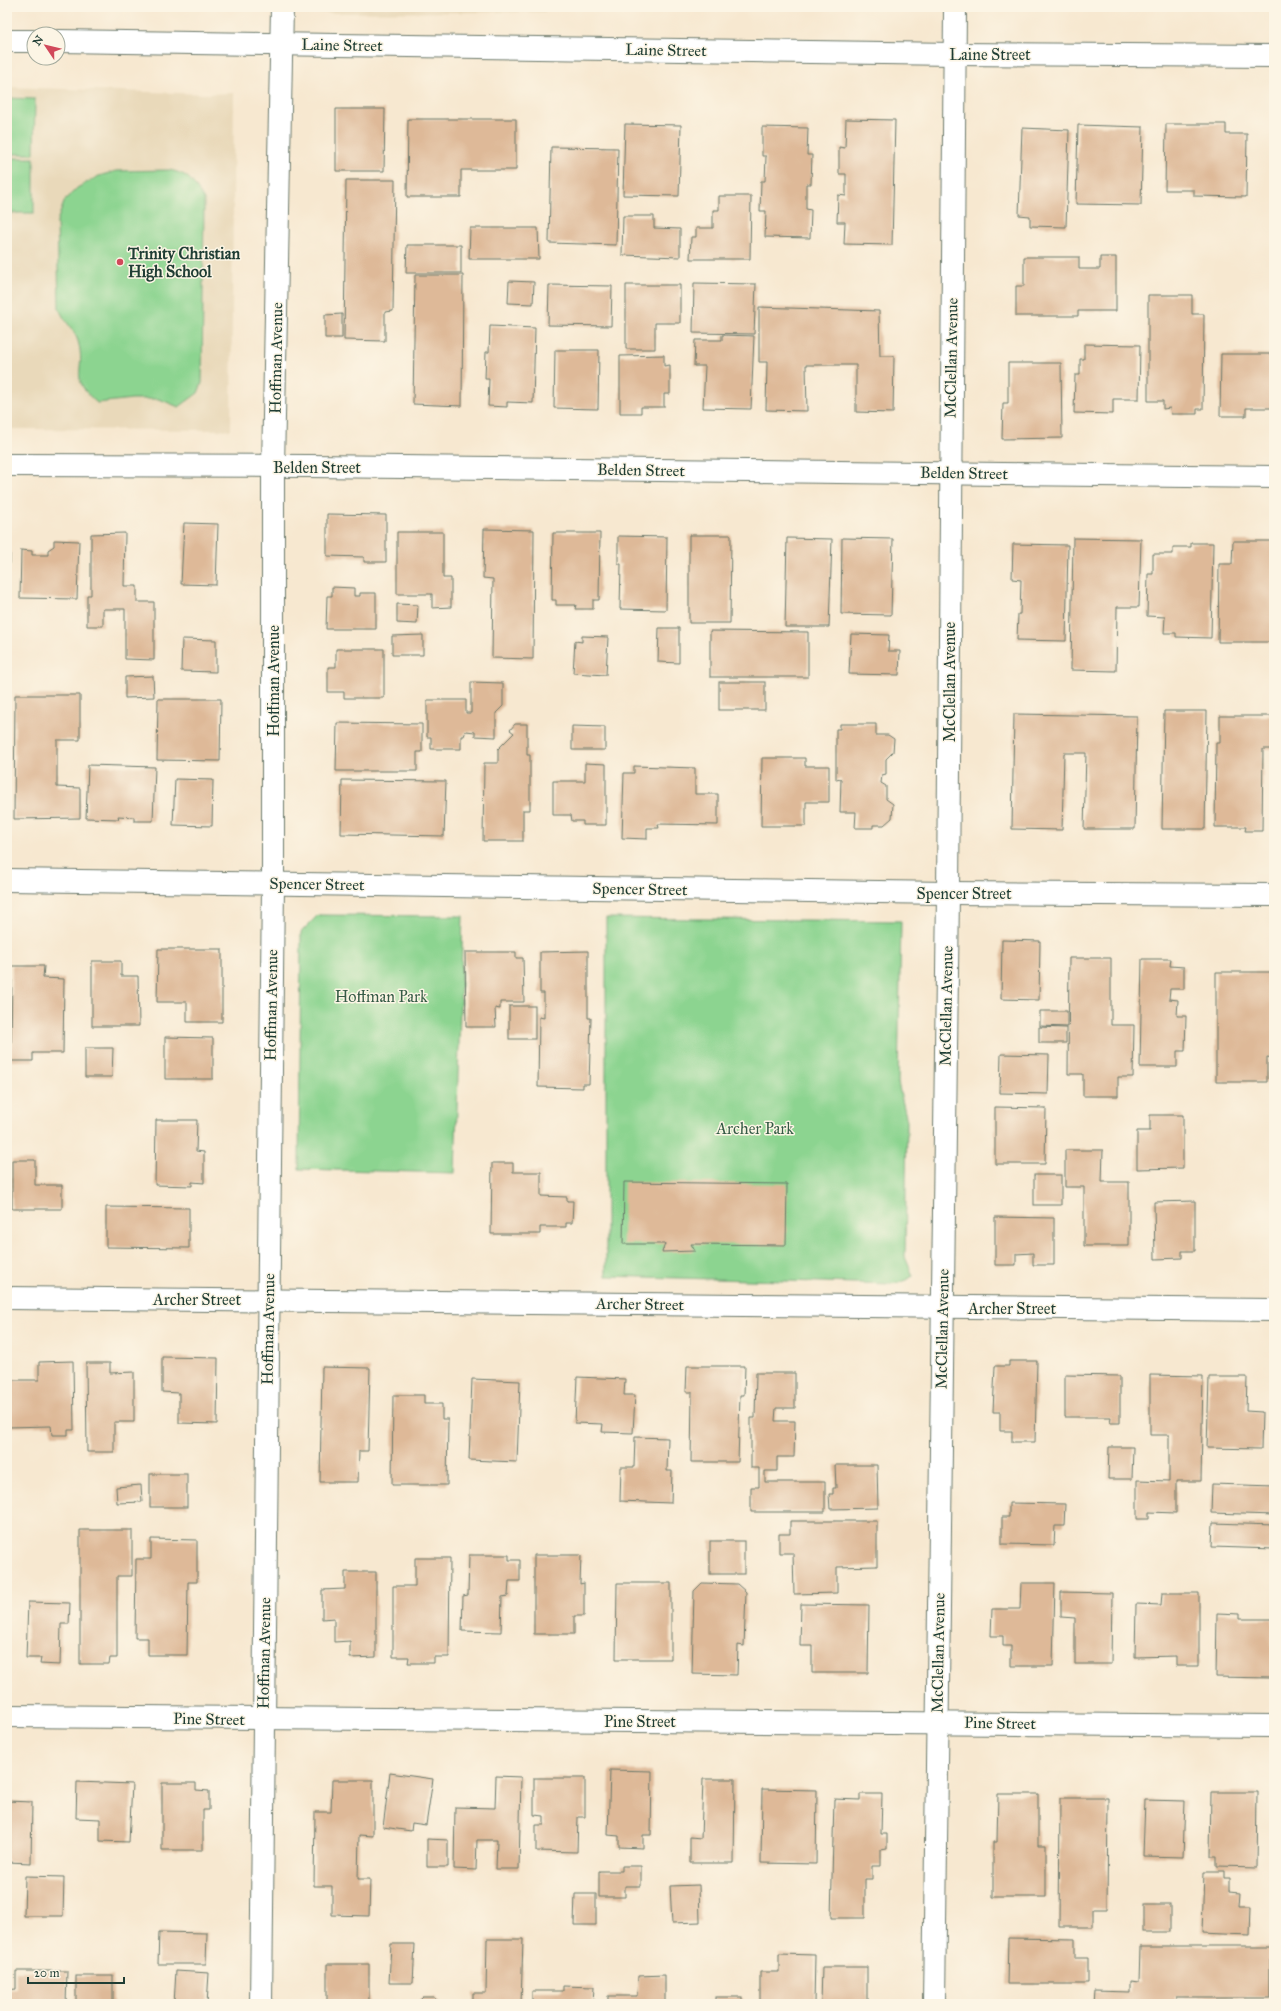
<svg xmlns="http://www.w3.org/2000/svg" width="1281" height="2011" viewBox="0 0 1281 2011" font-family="'IM FELL Great Primer',serif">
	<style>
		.built { fill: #e9d9ba }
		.green { fill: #8cd490; stroke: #568862 }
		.building { fill: #deb998 }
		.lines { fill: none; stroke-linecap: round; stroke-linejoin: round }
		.minor-casing { stroke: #6b796b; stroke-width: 24 }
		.minor { stroke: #fff; stroke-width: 22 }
		.poi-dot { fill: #d1495b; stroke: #fcf5e5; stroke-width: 1.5 }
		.labels { text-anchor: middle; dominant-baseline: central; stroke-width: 3; stroke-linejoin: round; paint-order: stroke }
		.street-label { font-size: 16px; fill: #1f3d34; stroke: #fcf5e5 }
		.poi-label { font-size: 16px; font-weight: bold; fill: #1f3d34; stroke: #fcf5e5; text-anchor: start }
		.park-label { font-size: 16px; fill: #355b46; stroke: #fcf5e5 }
	</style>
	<rect width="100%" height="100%" fill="#fcf5e5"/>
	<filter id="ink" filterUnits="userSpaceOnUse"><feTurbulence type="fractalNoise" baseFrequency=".025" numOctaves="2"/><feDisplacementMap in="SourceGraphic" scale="8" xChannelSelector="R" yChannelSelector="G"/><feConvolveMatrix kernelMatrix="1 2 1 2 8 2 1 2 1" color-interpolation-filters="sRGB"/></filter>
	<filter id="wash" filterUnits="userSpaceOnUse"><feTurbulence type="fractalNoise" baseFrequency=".012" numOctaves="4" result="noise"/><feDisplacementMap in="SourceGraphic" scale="16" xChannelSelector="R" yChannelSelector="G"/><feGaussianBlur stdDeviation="0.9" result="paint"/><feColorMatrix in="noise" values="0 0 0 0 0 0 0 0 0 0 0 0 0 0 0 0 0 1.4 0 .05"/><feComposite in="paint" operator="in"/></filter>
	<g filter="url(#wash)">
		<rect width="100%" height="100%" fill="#f7e8d0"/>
		<!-- built -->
		<g class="built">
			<polygon points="305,7 545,7 545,12 305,13"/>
			<polygon points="7,87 206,94 234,93 231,430 7,429"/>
		</g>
		<!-- green -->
		<g class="green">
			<polygon points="7,98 35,99 34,154 7,154"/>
			<rect x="7" y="158" width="27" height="55"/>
			<path d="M169,170C190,174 193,182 204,200L202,383L198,393L179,407L159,399H132L97,403C67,377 87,371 78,341C74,329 63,320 59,308L57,221L65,200L77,188L99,176L116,171Z"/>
			<polygon points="318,915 463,916 455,1173 299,1169 301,932"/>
			<polygon points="606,918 901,921 898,1083 907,1121 905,1257 913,1276 902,1282 891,1284 606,1276"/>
		</g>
		<g id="blocks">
			<!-- building -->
			<g class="building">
				<polygon points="336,109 385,109 384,171 336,171"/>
				<polygon points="408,119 516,119 516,170 461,170 461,197 407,197"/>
				<polygon points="846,119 895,120 892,245 844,244 845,222 837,222 838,195 846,196 846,174 839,174 839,147 845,148"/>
				<polygon points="625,124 681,125 679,196 623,195"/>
				<polygon points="1166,124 1226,124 1226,134 1247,134 1246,197 1194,196 1194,190 1165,190"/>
				<polygon points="1078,125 1143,127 1141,205 1076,204"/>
				<polygon points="762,127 808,128 807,155 812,155 811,184 806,184 806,209 811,210 810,238 765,237 766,211 760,211 761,181 765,181 766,156 762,156"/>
				<polygon points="1022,128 1069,130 1066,227 1030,226 1030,216 1019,215"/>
				<polygon points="551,147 618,148 616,245 549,243"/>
				<polygon points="346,180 395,180 393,311 385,312 385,341 344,340"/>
				<polygon points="719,196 751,196 750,259 690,259 691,237 696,237 696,228 713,228 713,210 719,210"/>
				<polygon points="623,216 654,216 654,228 680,229 680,257 622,255"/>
				<polygon points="470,228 538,228 539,259 469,259"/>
				<polygon points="407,245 461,245 461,273 406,273"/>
				<polygon points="1024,257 1079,257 1079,269 1100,269 1100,257 1116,257 1116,311 1078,311 1078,316 1016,316 1016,286 1024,286"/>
				<polygon points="415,275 463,275 462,406 413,404"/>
				<polygon points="509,281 534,282 533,304 508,303"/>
				<polygon points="694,283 756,284 754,334 693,333"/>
				<polygon points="549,285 612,286 611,326 548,325"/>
				<polygon points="626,285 680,285 680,323 655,323 655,349 626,349"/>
				<polygon points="1148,295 1192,295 1192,314 1204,314 1203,409 1197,409 1197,414 1171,414 1170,408 1163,409 1163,401 1148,401"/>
				<polygon points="759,307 879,311 880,356 894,356 893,413 856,412 856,365 806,365 807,411 766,410 767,362 759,362"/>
				<polygon points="342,314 342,338 325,338 325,315"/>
				<polygon points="490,326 535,328 533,403 507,402 507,407 488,406 489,379 485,379 486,352 489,352"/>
				<polygon points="722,335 754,336 751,409 703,408 705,366 694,366 695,340 722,340"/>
				<polygon points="1084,344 1140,345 1139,399 1113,399 1113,414 1074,413 1075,375 1080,375 1080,359 1084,359"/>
				<polygon points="555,350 599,350 598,409 554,408"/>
				<polygon points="1221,354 1274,354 1274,408 1246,408 1246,416 1220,416"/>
				<polygon points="664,355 664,366 670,365 670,394 664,394 664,407 641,407 641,413 620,413 620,356"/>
				<polygon points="1008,363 1061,363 1062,438 1002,439 1003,403 1008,403"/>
				<polygon points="327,514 386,515 386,562 364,562 364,557 327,556"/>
				<polygon points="184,523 218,524 216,585 181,584"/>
				<polygon points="484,529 534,530 533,659 492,658 493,579 483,578"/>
				<polygon points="397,532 443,532 443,578 451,578 451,607 432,608 432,594 397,594"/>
				<polygon points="125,533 124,586 137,586 137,602 154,602 154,660 125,659 125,609 103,609 103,626 87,626 87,595 91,595 91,534"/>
				<polygon points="553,533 600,533 599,600 593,600 593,609 575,609 576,605 556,605 556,600 552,600"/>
				<polygon points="689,535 731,535 730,623 689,623"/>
				<polygon points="618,536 667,537 666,610 620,609 621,564 618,564"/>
				<polygon points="787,538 832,539 829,627 785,627"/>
				<polygon points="842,538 893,539 891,615 841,614"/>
				<polygon points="1073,538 1141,539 1139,607 1117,607 1116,671 1071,670"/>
				<polygon points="54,540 79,541 77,599 20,598 21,550 32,551 32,555 48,555 48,550 54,546"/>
				<polygon points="1233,541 1274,541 1274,642 1218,642 1219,564 1232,564"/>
				<polygon points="1191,543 1213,543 1211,638 1176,637 1176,633 1164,633 1165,617 1147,616 1148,574 1153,574 1153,554 1173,554 1173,547 1191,547"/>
				<polygon points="1013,544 1068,545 1066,641 1017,640 1018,614 1020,614 1021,580 1012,579"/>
				<rect x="7" y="547" width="3" height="16"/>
				<polygon points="332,587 354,588 354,596 360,596 360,593 376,593 376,629 326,629 327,596 332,596"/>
				<polygon points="397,604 418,605 417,624 397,623"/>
				<polygon points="659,628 679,628 679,663 658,662"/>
				<polygon points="710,631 808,632 808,677 710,677"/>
				<polygon points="851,634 889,635 888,651 900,651 899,675 849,674"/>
				<polygon points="423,635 423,655 392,655 392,636"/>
				<polygon points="582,636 608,637 606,675 573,673 575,641 582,642"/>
				<polygon points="182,639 216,640 216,672 181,671"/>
				<polygon points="336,649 384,649 384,698 344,698 344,692 328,692 328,667 336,667"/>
				<polygon points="153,676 154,697 125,698 125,677"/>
				<polygon points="471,682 503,683 503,706 496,713 496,737 475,736 475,732 466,731 464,736 461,736 461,749 431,749 431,737 427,737 427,700 466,700 466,713 471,713"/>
				<rect x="719" y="682" width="46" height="28"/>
				<polygon points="15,695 80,695 80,740 57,740 57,787 80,788 80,818 14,819"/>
				<polygon points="158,699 221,699 220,761 157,760"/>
				<polygon points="1164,711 1207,711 1205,829 1162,829"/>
				<polygon points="1014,714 1137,716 1135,829 1084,829 1086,753 1064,753 1062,830 1012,829"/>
				<polygon points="1220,716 1274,716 1274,749 1263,749 1262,831 1245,831 1246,827 1215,827 1216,743 1220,743"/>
				<polygon points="337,723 422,724 422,752 417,752 417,771 336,771"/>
				<polygon points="515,724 527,724 527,755 530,755 530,810 523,810 523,841 483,841 484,763 498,763 498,749 514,733 510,730"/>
				<polygon points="840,724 876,724 876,735 888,735 894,739 893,752 886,759 886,774 882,775 881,783 886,786 886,799 893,804 892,818 884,825 873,825 873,828 855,828 856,812 840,812 841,779 836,780 836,729 840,729"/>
				<polygon points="572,726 605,727 605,750 572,750"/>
				<polygon points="762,758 805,758 805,766 829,766 829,802 806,802 806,826 761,826"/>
				<polygon points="585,763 606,764 606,825 583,825 583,821 572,821 571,815 553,815 553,781 585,781"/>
				<polygon points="88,765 155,767 153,821 134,821 134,817 118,816 119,819 86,818"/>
				<polygon points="634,766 695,768 695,794 718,794 718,825 658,824 659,828 647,828 647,839 622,838 624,773 634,773"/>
				<polygon points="175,779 213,780 212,826 173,825"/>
				<polygon points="342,780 446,781 444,836 341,834"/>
				<polygon points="1002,940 1040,941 1039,1000 1001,999"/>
				<polygon points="158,949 222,949 222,1022 187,1022 187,1002 157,1002"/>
				<polygon points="588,951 588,1018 591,1018 589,1084 583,1084 583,1088 538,1087 539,1017 544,1018 544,993 540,993 540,952"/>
				<polygon points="465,952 516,952 516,958 523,958 524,1002 500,1002 500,1009 495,1008 496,1027 466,1027"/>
				<polygon points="1069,958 1111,958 1111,1025 1134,1025 1133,1077 1118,1077 1118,1096 1083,1096 1083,1074 1068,1074"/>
				<polygon points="1142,959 1171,959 1170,966 1184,967 1184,989 1170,989 1169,999 1178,1000 1177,1016 1186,1016 1185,1051 1177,1051 1177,1067 1140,1067"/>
				<polygon points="92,961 121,961 121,976 138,976 139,1026 92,1026"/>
				<polygon points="12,966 44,966 43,978 64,979 63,1053 33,1053 33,1061 11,1061"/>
				<polygon points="1216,972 1274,972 1274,1058 1267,1057 1267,1082 1216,1082"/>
				<rect x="509" y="1006" width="26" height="33"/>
				<polygon points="1040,1011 1067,1011 1067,1027 1040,1026"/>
				<polygon points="1039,1027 1066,1028 1066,1043 1039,1043"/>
				<polygon points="165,1037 213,1038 213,1079 165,1079"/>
				<polygon points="85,1048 113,1048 112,1077 85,1077"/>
				<polygon points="1001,1054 1049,1055 1048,1094 1000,1093"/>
				<polygon points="995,1107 1046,1108 1045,1164 995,1164"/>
				<polygon points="1150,1115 1183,1115 1183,1168 1137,1169 1137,1131 1150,1131"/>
				<polygon points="156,1120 197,1120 196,1151 204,1152 204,1183 192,1182 192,1186 155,1185"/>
				<polygon points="1065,1150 1103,1150 1102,1182 1129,1182 1129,1246 1084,1246 1084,1187 1065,1187"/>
				<polygon points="12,1160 35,1160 35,1185 62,1185 62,1209 12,1209"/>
				<polygon points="492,1163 513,1163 513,1172 541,1172 541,1196 567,1197 567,1201 573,1201 572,1223 566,1223 566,1227 540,1227 540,1234 491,1234"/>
				<rect x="1034" y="1175" width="27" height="30"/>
				<polygon points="624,1182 787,1184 786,1245 691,1244 695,1251 662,1252 665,1244 623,1244"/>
				<polygon points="1195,1201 1195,1251 1182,1251 1182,1258 1155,1259 1154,1202"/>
				<polygon points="106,1207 189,1208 189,1248 106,1247"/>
				<polygon points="995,1217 1054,1218 1054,1265 1033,1265 1033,1253 1016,1254 1016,1265 995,1265"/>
				<polygon points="162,1357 218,1358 217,1424 179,1423 179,1393 162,1392"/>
				<polygon points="73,1361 74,1430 68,1430 68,1435 52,1435 51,1426 7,1427 7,1380 39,1380 39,1362"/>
				<polygon points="1009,1361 1037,1361 1035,1442 1012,1442 1012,1431 1000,1431 1000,1412 993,1412 995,1366 1009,1366"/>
				<polygon points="86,1363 110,1363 110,1373 134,1372 134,1422 114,1422 114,1452 87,1452"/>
				<polygon points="687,1366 745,1366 744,1395 740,1395 738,1462 691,1462 692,1392 686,1392"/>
				<polygon points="322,1367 370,1368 368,1451 359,1451 358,1482 320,1482"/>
				<polygon points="756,1373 795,1373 795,1408 776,1408 775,1421 795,1421 794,1457 777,1457 777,1471 765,1471 765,1482 825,1482 825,1512 751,1512 751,1487 759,1487 759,1468 751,1468 751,1418 755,1418"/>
				<polygon points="1065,1375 1120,1376 1120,1423 1110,1423 1111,1417 1065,1417"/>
				<polygon points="1150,1375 1203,1376 1201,1481 1176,1481 1176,1513 1149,1512 1149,1519 1137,1519 1137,1480 1169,1481 1169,1435 1150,1435"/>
				<polygon points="577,1377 625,1379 624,1395 635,1395 633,1433 602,1432 603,1424 575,1423"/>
				<polygon points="1209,1377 1247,1377 1246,1411 1262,1412 1261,1449 1207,1448"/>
				<polygon points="472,1379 520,1381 517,1462 469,1460"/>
				<polygon points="393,1395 424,1395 424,1404 442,1404 442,1419 448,1419 447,1485 392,1485"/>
				<polygon points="635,1437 668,1438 667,1471 672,1471 671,1503 620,1501 621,1467 634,1467"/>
				<polygon points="1109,1447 1133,1447 1132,1479 1108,1479"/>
				<polygon points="835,1465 877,1465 878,1508 830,1509 829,1494 833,1494 833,1488 836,1488"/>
				<rect x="150" y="1474" width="37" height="33"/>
				<polygon points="1212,1484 1274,1486 1274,1515 1211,1513"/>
				<polygon points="141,1485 142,1502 117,1503 116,1487"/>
				<polygon points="1009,1503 1065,1504 1064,1526 1055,1526 1054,1545 1002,1544 1002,1517 1009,1517"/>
				<polygon points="790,1521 877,1521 877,1566 837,1567 837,1593 794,1594 793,1553 779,1553 779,1534 790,1534"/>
				<polygon points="1213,1523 1274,1525 1274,1549 1212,1547"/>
				<polygon points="80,1530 132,1530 132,1576 117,1576 117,1658 110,1658 109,1664 80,1664"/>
				<polygon points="151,1539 197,1540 197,1582 188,1582 187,1655 148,1655 148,1638 135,1638 136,1559 151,1559"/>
				<rect x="710" y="1541" width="34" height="33"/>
				<polygon points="469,1555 509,1555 509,1560 520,1560 520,1581 509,1581 508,1596 502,1597 501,1632 462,1631 463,1596 468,1595"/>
				<polygon points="534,1555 581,1555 580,1584 584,1583 584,1616 574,1616 574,1634 534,1634"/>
				<polygon points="415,1558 450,1558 449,1657 434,1657 434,1663 408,1663 409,1657 393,1657 393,1586 415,1586"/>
				<polygon points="345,1572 376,1572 376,1657 350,1658 350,1641 334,1642 334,1618 322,1619 322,1590 345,1589"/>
				<polygon points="617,1583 671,1583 671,1659 616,1659"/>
				<polygon points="702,1583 737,1584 746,1592 744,1646 738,1645 737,1675 692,1674 694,1591"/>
				<polygon points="1021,1583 1055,1583 1053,1666 1011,1666 1011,1646 1003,1646 1003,1636 991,1636 992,1609 1020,1609"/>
				<polygon points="1061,1592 1112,1593 1111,1664 1075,1664 1075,1618 1061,1617"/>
				<polygon points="1162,1593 1199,1593 1199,1666 1176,1666 1176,1656 1135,1657 1136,1604 1161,1605"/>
				<polygon points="28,1602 70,1603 69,1624 61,1624 60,1665 40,1664 41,1658 26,1658"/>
				<polygon points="801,1604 869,1605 868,1673 812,1673 812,1646 800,1646"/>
				<polygon points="1217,1613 1240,1614 1240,1619 1273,1619 1271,1678 1216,1677"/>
				<polygon points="610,1770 652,1771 651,1835 643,1835 643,1848 619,1847 619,1836 608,1835"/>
				<polygon points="390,1773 433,1779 426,1825 412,1823 411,1831 383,1827"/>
				<polygon points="496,1776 521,1777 519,1869 496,1869 497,1840 477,1840 476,1870 454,1869 455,1807 495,1808"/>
				<polygon points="534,1778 585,1778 585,1817 578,1817 577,1852 536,1851 536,1825 544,1825 544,1816 534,1815"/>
				<polygon points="703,1779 735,1779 734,1863 690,1863 690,1837 701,1838"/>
				<polygon points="332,1780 373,1780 373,1836 359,1835 358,1879 370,1879 369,1916 332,1915 332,1886 314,1886 315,1812 331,1812"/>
				<polygon points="77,1782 132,1784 129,1842 100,1841 100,1819 76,1818"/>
				<polygon points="162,1783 196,1783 196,1790 209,1791 209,1810 203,1810 203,1850 162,1850"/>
				<polygon points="762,1789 817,1790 816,1864 761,1863"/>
				<polygon points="1211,1792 1257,1792 1256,1868 1216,1867 1216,1857 1210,1857"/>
				<polygon points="860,1794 882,1794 881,1834 887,1834 887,1849 881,1850 881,1866 872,1866 872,1879 865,1879 865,1918 831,1918 834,1799 860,1800"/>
				<polygon points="998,1794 1038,1794 1038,1845 1046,1845 1046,1897 993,1897 993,1842 997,1842"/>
				<polygon points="1060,1798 1108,1798 1107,1909 1093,1909 1093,1927 1059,1927"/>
				<polygon points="1145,1800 1185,1801 1183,1857 1143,1856"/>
				<polygon points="7,1801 32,1802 31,1863 7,1862"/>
				<polygon points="427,1839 448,1840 448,1867 427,1867"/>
				<polygon points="622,1866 641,1866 641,1886 625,1886 625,1897 599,1897 599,1871 622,1871"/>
				<polygon points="1204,1872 1224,1872 1224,1879 1230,1879 1230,1891 1240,1892 1239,1906 1250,1906 1249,1935 1202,1933"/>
				<polygon points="25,1876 64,1877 63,1916 24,1916"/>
				<polygon points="699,1885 700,1922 672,1923 670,1886"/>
				<polygon points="575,1894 596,1894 596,1925 574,1925"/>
				<rect x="1143" y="1905" width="27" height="27"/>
				<polygon points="159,1932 207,1933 206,1964 158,1964"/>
				<polygon points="1008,1938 1075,1939 1075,1958 1088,1958 1088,1984 1007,1984"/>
				<polygon points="487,1939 523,1939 521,2004 473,2004 473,1993 486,1993"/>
				<polygon points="391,1944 415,1944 413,1983 389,1983"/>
				<polygon points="1140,1947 1270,1947 1270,1997 1176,1997 1176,2004 1093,2004 1094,1991 1130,1992 1130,1981 1139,1982"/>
				<polygon points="779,1954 815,1955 814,2004 760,2004 760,1972 779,1972"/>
				<polygon points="327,1964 369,1964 369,2004 317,2004 317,2002 327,2003"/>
				<polygon points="822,1967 867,1967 867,2004 821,2004"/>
				<polygon points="16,1971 67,1971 66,2004 7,2004 7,1990 16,1989"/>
				<polygon points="176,1971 209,1973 207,2004 174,2004"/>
				<polygon points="665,1975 665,2004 608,2004 608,1996 637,1996 638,1976"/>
				<rect x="76" y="1976" width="37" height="28"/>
				<polygon points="563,1986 594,1987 593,2004 532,2004 532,1991 563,1991"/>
				<polygon points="423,1997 434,1997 440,2004 416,2004"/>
				<rect x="715" y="1997" width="27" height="7"/>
			</g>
		</g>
	</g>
	<g filter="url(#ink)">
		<use href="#blocks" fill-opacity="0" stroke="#6b796b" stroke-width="1"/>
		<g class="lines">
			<!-- minor casing -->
			<g class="minor-casing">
				<g id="minor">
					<polyline points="7,41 34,41"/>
					<polyline points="58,41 955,54 1274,56"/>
					<polyline points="7,465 310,466 1274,477"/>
					<polyline points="7,880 948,893 1274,895"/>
					<polyline points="7,1298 1274,1310"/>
					<polyline points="7,1716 1274,1726"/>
					<polyline points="261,2004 273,884 273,467 282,7"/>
					<polyline points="934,2004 948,893 955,7"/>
				</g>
			</g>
			<!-- minor -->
			<use href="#minor" class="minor"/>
		</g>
	</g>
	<!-- markers -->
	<circle class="poi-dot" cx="120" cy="262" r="4"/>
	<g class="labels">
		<!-- street labels -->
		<g class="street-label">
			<text transform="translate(342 45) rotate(1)">Laine Street</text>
			<text transform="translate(666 50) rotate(1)">Laine Street</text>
			<text x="990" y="54">Laine Street</text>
			<text transform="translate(276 358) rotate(-89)">Hoffman Avenue</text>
			<text transform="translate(951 358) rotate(-89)">McClellan Avenue</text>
			<text x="317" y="467">Belden Street</text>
			<text transform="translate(641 470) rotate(1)">Belden Street</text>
			<text transform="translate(964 473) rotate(1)">Belden Street</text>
			<text transform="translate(273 681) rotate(-90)">Hoffman Avenue</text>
			<text transform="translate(949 682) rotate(-90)">McClellan Avenue</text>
			<text transform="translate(317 884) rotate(1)">Spencer Street</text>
			<text transform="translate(640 889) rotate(1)">Spencer Street</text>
			<text x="964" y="893">Spencer Street</text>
			<text transform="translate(271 1005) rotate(-89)">Hoffman Avenue</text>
			<text transform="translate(946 1006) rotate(-89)">McClellan Avenue</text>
			<text x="197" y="1299">Archer Street</text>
			<text transform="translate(640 1304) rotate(1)">Archer Street</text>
			<text x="1012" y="1308">Archer Street</text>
			<text transform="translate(268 1329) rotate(-89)">Hoffman Avenue</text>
			<text transform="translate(942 1329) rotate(-89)">McClellan Avenue</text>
			<text transform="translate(264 1653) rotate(-89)">Hoffman Avenue</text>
			<text transform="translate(938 1653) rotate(-89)">McClellan Avenue</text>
			<text transform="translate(209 1719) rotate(1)">Pine Street</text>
			<text x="640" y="1721">Pine Street</text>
			<text transform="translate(1000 1723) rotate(1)">Pine Street</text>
		</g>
		<!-- poi labels -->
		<g class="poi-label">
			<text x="128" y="253">Trinity Christian<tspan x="128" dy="18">High School</tspan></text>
		</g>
		<!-- park labels -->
		<g class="park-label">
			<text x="381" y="996">Hoffman Park</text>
			<text x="755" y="1128">Archer Park</text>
		</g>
	</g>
	<!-- margin -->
	<rect width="1281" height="2011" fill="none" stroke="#fcf5e5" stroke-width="24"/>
	<!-- north arrow -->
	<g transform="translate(46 46) rotate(305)"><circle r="19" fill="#fcf5e5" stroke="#a4ab9e"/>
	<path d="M0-3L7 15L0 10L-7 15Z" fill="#d1495b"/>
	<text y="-6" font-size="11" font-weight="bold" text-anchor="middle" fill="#1f3d34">N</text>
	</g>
	<!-- scale -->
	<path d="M28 1977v6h96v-6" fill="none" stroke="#1f3d34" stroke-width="2"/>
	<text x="34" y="1977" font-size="12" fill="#1f3d34" stroke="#fcf5e5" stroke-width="3" paint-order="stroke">20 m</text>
</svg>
